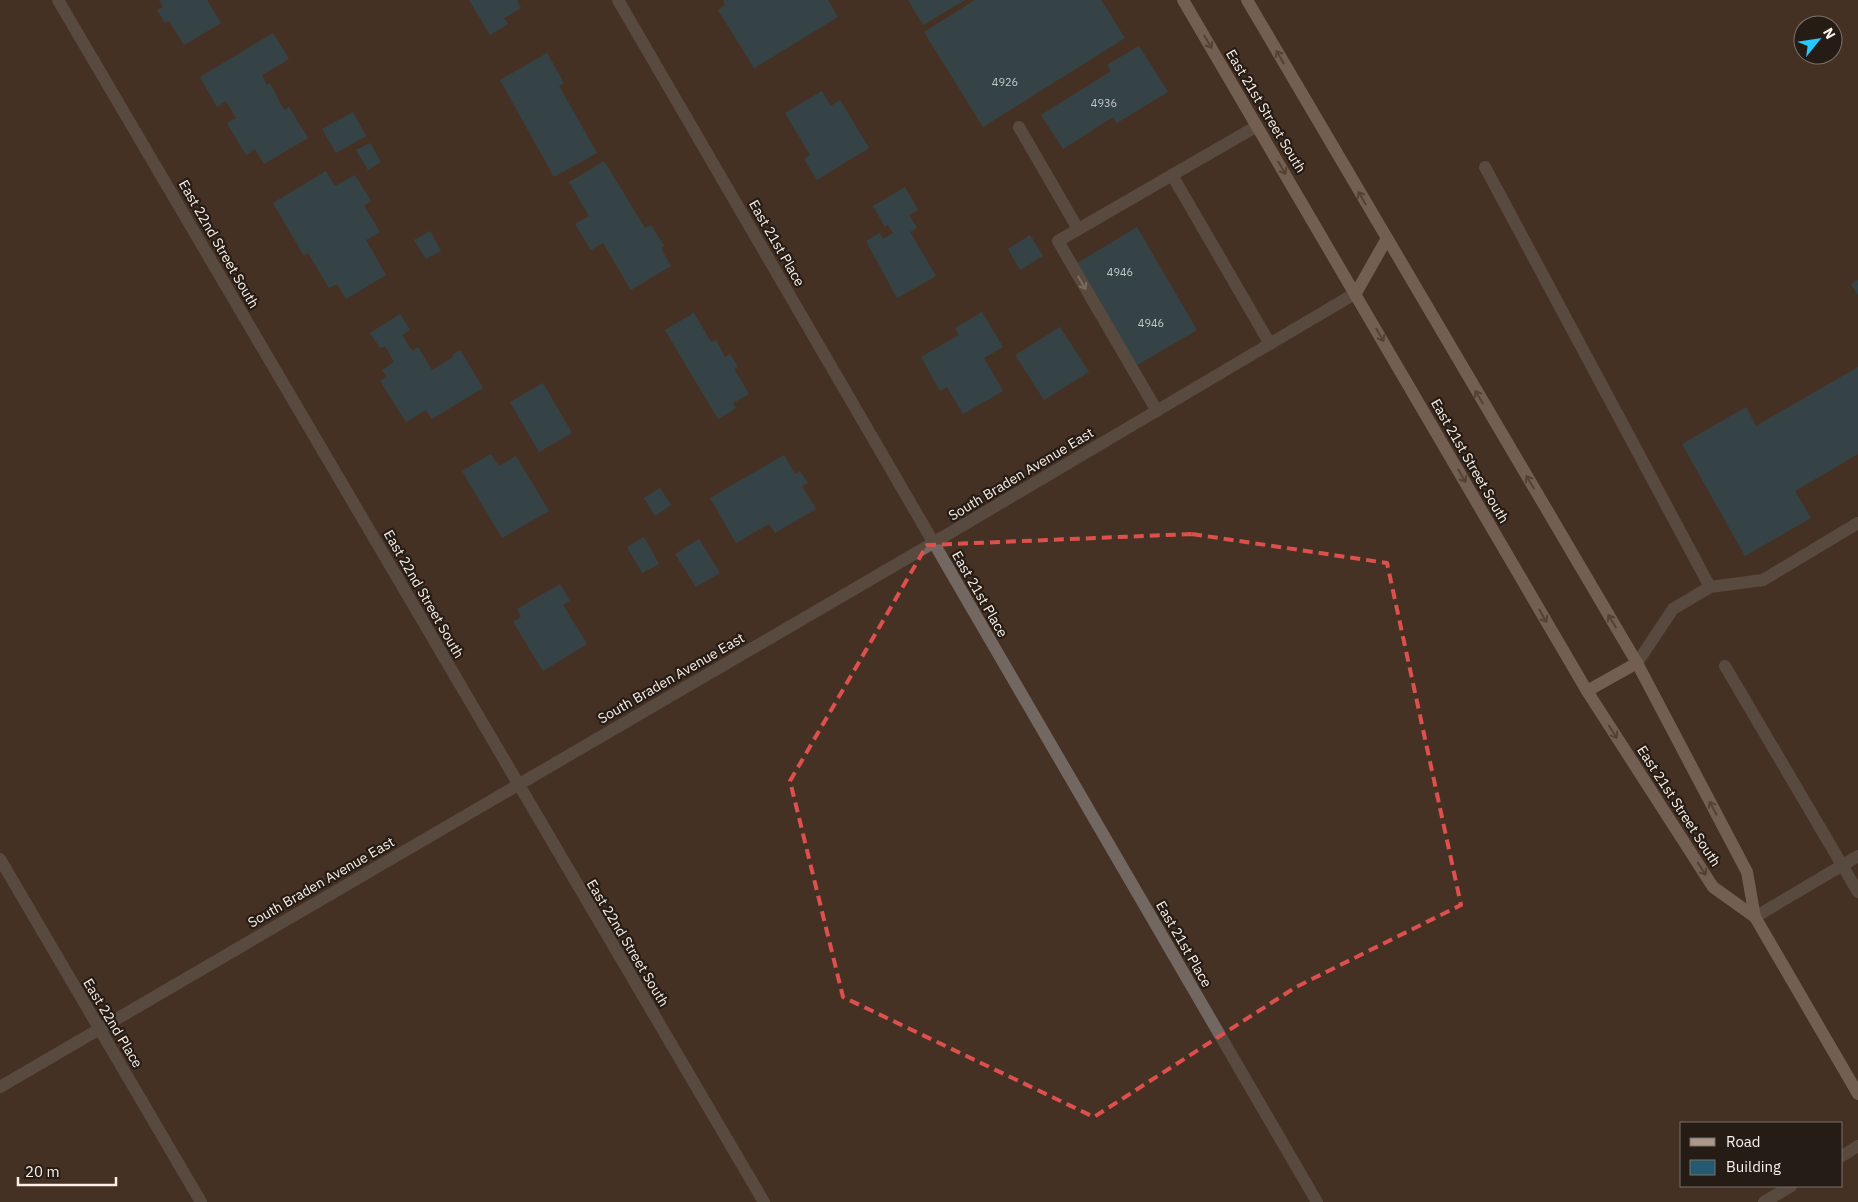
<svg xmlns="http://www.w3.org/2000/svg" width="1858" height="1202" viewBox="0 0 1858 1202" font-family="'IBM Plex Sans',sans-serif">
	<style>
		.building { fill: #235a6f }
		.lines { fill: none; stroke-linecap: round; stroke-linejoin: round }
		.minor { stroke: #726861; stroke-width: 12 }
		.major { stroke: #ac988a; stroke-width: 12 }
		.oneway { stroke: #62544a }
		.oneway2 { stroke: #bdb2aa }
		.marked { fill: none; stroke: #dd504e; stroke-width: 4; stroke-dasharray: 10 6; stroke-linejoin: round }
		.labels { text-anchor: middle; dominant-baseline: central; stroke-width: 4.5; stroke-linejoin: round; paint-order: stroke }
		.number-label { font-size: 11px; fill: #c5cac8 }
		.street-label { font-size: 14px; fill: #fbefe6; stroke: #251c16 }
	</style>
	<rect width="100%" height="100%" fill="#453224"/>
	<!-- building -->
	<g class="building">
		<polygon points="159,0 207,0 221,23 184,45 169,21 165,23 157,10 163,7"/>
		<polygon points="469,0 517,0 521,8 504,18 508,24 490,35"/>
		<polygon points="723,0 828,0 838,17 754,68 718,10 725,5"/>
		<polygon points="908,0 965,0 923,25"/>
		<polygon points="975,0 1101,0 1125,38 983,127 924,32"/>
		<polygon points="273,33 289,59 262,75 267,85 270,83 284,110 289,107 308,138 264,164 255,149 246,155 227,123 236,118 226,101 217,107 200,77"/>
		<polygon points="1139,46 1168,92 1117,123 1113,117 1063,149 1041,115 1111,71 1107,65"/>
		<polygon points="547,53 564,83 559,86 597,153 554,177 500,80"/>
		<polygon points="822,91 831,106 840,100 869,148 817,180 804,159 810,155 785,113"/>
		<polygon points="353,112 366,136 336,153 322,129"/>
		<polygon points="370,143 381,162 368,170 356,150"/>
		<polygon points="604,161 645,228 651,225 664,246 661,248 671,266 631,290 603,243 591,250 575,224 589,216 569,182"/>
		<polygon points="326,171 335,186 355,175 371,201 364,206 380,232 366,240 386,275 346,299 337,284 329,288 308,253 304,256 273,203"/>
		<polygon points="905,187 918,210 909,215 917,228 910,232 936,276 897,298 866,241 880,233 883,239 893,233 888,225 885,227 873,206"/>
		<polygon points="1137,227 1197,330 1134,367 1074,265"/>
		<polygon points="430,231 441,251 426,259 414,240"/>
		<polygon points="1030,235 1043,256 1020,270 1008,249"/>
		<polygon points="1858,280 1858,295 1851,284"/>
		<polygon points="982,312 1003,347 984,358 1003,391 963,414 947,387 940,391 921,357 959,335 955,328"/>
		<polygon points="694,313 711,342 716,340 725,357 730,354 738,367 734,369 749,394 733,403 736,408 718,419 665,330"/>
		<polygon points="400,314 410,330 402,335 412,351 418,347 432,370 453,357 452,355 460,350 483,388 432,419 426,410 406,422 380,381 387,377 382,370 394,362 385,346 380,348 370,333"/>
		<polygon points="1060,327 1089,372 1044,400 1015,355"/>
		<polygon points="1858,367 1858,454 1795,491 1811,518 1745,556 1682,444 1746,407 1756,426"/>
		<polygon points="543,383 572,433 539,452 510,402"/>
		<polygon points="491,454 499,466 516,456 549,511 502,538 462,471"/>
		<polygon points="784,455 795,474 800,471 808,483 802,486 816,509 775,533 769,524 736,543 710,498"/>
		<polygon points="660,488 671,505 655,516 644,498"/>
		<polygon points="644,537 659,564 642,573 627,547"/>
		<polygon points="699,539 720,573 696,587 675,554"/>
		<polygon points="560,584 570,601 563,605 587,644 543,671 513,622 521,617 517,609"/>
	</g>
	<g class="lines">
		<!-- minor -->
		<g class="minor">
			<polyline points="58,0 764,1202"/>
			<polyline points="618,0 1317,1202"/>
			<polyline points="1019,127 1078,229"/>
			<polyline points="1485,167 1710,587"/>
			<polyline points="1172,175 1270,344"/>
			<polyline points="1157,411 1058,241 1257,126"/>
			<polyline points="1637,663 1673,609 1710,587 1763,580 1858,523"/>
			<polyline points="1725,666 1858,892"/>
			<polyline points="0,859 201,1202"/>
			<polyline points="1755,917 1858,856"/>
			<polyline points="0,1087 933,543 1356,293"/>
			<polyline points="1842,1156 1858,1146"/>
			<polyline points="1764,1202 1791,1186"/>
		</g>
		<!-- major -->
		<g class="major">
			<polyline points="1183,0 1587,691 1713,887 1755,917"/>
			<polyline points="1247,0 1637,663 1747,872 1755,917 1858,1094"/>
			<polyline points="1356,293 1386,240"/>
			<polyline points="1587,691 1637,663"/>
		</g>
	</g>
	<!-- one-way arrows -->
	<defs><path id="oneway-shaft" d="M-6 0H5M1.5-3L5.5 0L1.5 3" fill="none" stroke-width="1.6" stroke-linecap="round" stroke-linejoin="round" transform="scale(1.25)"/></defs>
	<g class="oneway">
		<use href="#oneway-shaft" transform="translate(1208 42) rotate(59)"/>
		<use href="#oneway-shaft" transform="translate(1280 57) rotate(-120)"/>
		<use href="#oneway-shaft" transform="translate(1282 168) rotate(60)"/>
		<use href="#oneway-shaft" transform="translate(1362 198) rotate(-120)"/>
		<use href="#oneway-shaft" transform="translate(1380 335) rotate(60)"/>
		<use href="#oneway-shaft" transform="translate(1479 397) rotate(-121)"/>
		<use href="#oneway-shaft" transform="translate(1462 476) rotate(60)"/>
		<use href="#oneway-shaft" transform="translate(1530 482) rotate(-121)"/>
		<use href="#oneway-shaft" transform="translate(1543 616) rotate(60)"/>
		<use href="#oneway-shaft" transform="translate(1612 621) rotate(-121)"/>
		<use href="#oneway-shaft" transform="translate(1613 732) rotate(57)"/>
		<use href="#oneway-shaft" transform="translate(1713 808) rotate(-118)"/>
		<use href="#oneway-shaft" transform="translate(1702 869) rotate(57)"/>
	</g>
	<use class="oneway2" href="#oneway-shaft" transform="translate(1082 283) rotate(60)"/>
	<!-- marked area -->
	<path d="M0 0H1858V1202H0ZM1192,534L1387,563L1461,905L1296,987L1094,1117L843,997L790,781L927,545Z" fill="#453224" fill-opacity=".55" fill-rule="evenodd"/>
	<path class="marked" d="M1192,534L1387,563L1461,905L1296,987L1094,1117L843,997L790,781L927,545Z"/>
	<g class="labels">
		<!-- number labels -->
		<g class="number-label">
			<text x="1005" y="82">4926</text>
			<text x="1104" y="103">4936</text>
			<text x="1120" y="272">4946</text>
			<text x="1151" y="323">4946</text>
		</g>
		<!-- street labels -->
		<g class="street-label">
			<text transform="translate(1266 111) rotate(59)">East 21st Street South</text>
			<text transform="translate(777 243) rotate(60)">East 21st Place</text>
			<text transform="translate(219 244) rotate(60)">East 22nd Street South</text>
			<text transform="translate(1470 461) rotate(60)">East 21st Street South</text>
			<text transform="translate(1021 474) rotate(-31)">South Braden Avenue East</text>
			<text transform="translate(424 594) rotate(60)">East 22nd Street South</text>
			<text transform="translate(980 594) rotate(60)">East 21st Place</text>
			<text transform="translate(671 678) rotate(-30)">South Braden Avenue East</text>
			<text transform="translate(1679 806) rotate(57)">East 21st Street South</text>
			<text transform="translate(321 882) rotate(-30)">South Braden Avenue East</text>
			<text transform="translate(628 943) rotate(59)">East 22nd Street South</text>
			<text transform="translate(1184 944) rotate(60)">East 21st Place</text>
			<text transform="translate(113 1023) rotate(59)">East 22nd Place</text>
		</g>
	</g>
	<!-- legend -->
	<rect x="1680" y="1122" width="162" height="65" fill="#251c16" stroke="#7b7069"/>
	<rect x="1690" y="1138" width="25" height="8" fill="#ac988a" stroke="#7b7069"/>
	<text x="1726" y="1147" font-size="15" fill="#fbefe6">Road</text>
	<rect x="1690" y="1160" width="25" height="15" fill="#235a6f" stroke="#7b7069"/>
	<text x="1726" y="1172" font-size="15" fill="#fbefe6">Building</text>
	<!-- north arrow -->
	<g transform="translate(1818 40) rotate(60)"><circle r="24" fill="#251c16" stroke="#7b7069"/>
	<path d="M0-4L9 19L0 12L-9 19Z" fill="#25c9fe"/>
	<text y="-8" font-size="14" font-weight="bold" text-anchor="middle" fill="#fbefe6">N</text>
	</g>
	<!-- scale -->
	<path d="M18 1177v8h98v-8" fill="none" stroke="#fbefe6" stroke-width="2.5"/>
	<text x="25" y="1177" font-size="15" fill="#fbefe6" stroke="#251c16" stroke-width="4" paint-order="stroke">20 m</text>
</svg>
